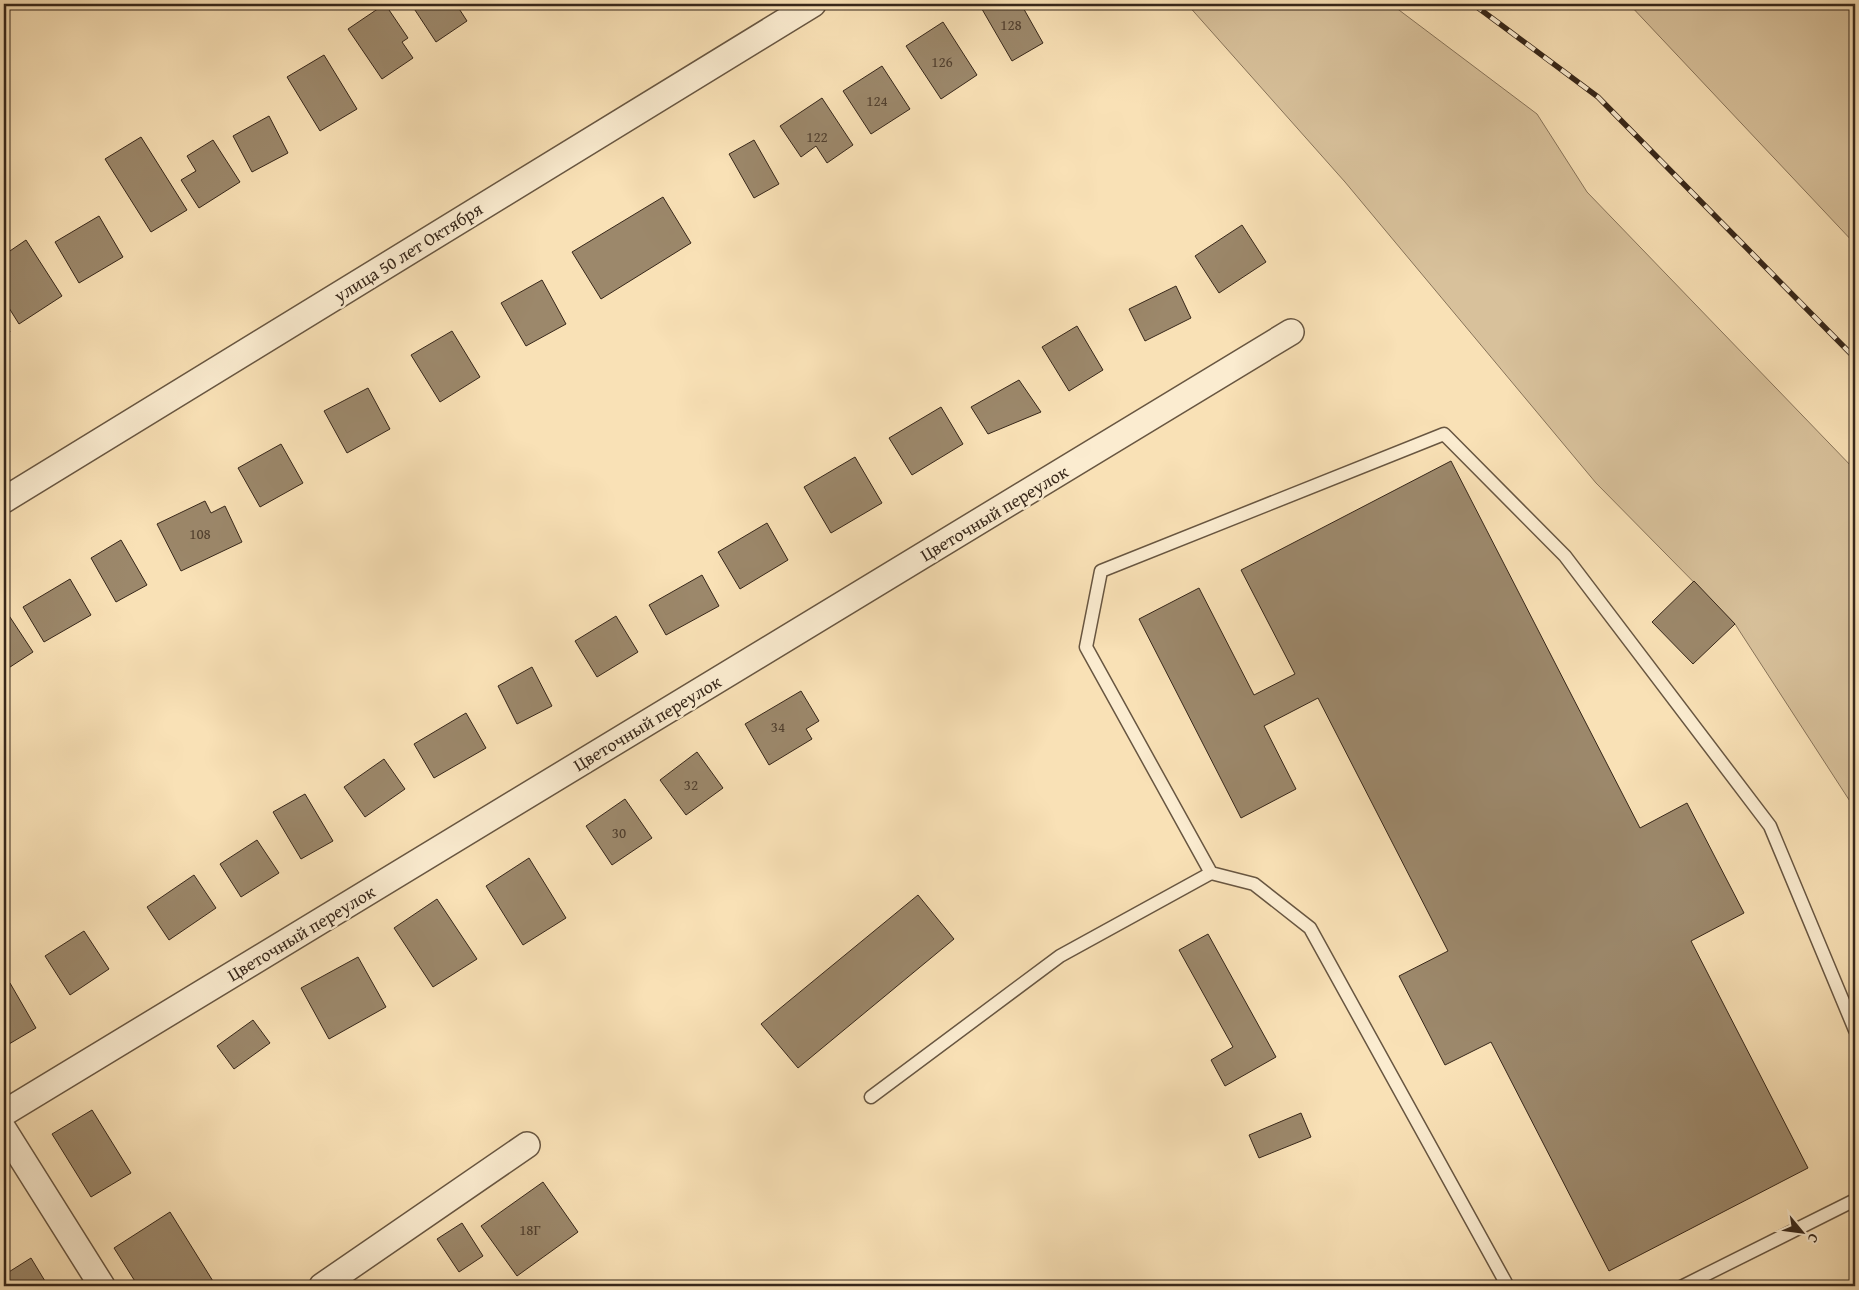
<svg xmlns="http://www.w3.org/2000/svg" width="1859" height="1290" viewBox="0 0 1859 1290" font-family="'Gentium Book Plus',serif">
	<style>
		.green { fill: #d8c19b; stroke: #88745a }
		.building { fill: #9c886b; stroke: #37271a }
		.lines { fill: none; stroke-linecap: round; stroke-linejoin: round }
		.lane-casing { stroke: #685641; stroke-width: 15 }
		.street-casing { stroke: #685641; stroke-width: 28 }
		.lane { stroke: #fbecd0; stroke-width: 12 }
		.street { stroke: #fbecd0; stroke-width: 25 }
		.rail-casing { stroke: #37271a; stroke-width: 5.5 }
		.rail { stroke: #fbecd0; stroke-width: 4; stroke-dasharray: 11; stroke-linecap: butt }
		.labels { text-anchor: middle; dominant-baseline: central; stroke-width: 5; stroke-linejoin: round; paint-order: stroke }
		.number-label { font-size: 15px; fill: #503f2e }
		.street-label { font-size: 18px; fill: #37271a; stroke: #fbecd0 }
	</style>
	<rect width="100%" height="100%" fill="#f9e1b6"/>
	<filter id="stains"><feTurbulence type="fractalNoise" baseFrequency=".004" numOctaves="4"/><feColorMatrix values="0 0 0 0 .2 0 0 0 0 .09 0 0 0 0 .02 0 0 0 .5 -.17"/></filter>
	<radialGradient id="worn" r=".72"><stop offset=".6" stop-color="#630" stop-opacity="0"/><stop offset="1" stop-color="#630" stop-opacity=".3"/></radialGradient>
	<!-- green -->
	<g class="green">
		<polygon points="1187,4 1391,4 1537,114 1587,192 1855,470 1855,809 1735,624 1596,483 1345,182"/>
		<polygon points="1629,4 1855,4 1855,244"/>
	</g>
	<!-- building -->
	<g class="building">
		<polygon points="385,4 408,38 402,42 413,58 382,79 348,29"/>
		<polygon points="411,4 456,4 467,21 436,42"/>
		<polygon points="979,4 1021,4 1043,43 1012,61"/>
		<polygon points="943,22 977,75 941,99 906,46"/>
		<polygon points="324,55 357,109 320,131 287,77"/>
		<polygon points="882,66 910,109 871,134 843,91"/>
		<polygon points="822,98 853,145 827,163 816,146 801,157 780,126"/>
		<polygon points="269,116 288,153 252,172 233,136"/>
		<polygon points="141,137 187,210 151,232 105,159"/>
		<polygon points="213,140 240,182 199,208 181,180 196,171 187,156"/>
		<polygon points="754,140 779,184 754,198 729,154"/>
		<polygon points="663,197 691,243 601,299 572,252"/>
		<polygon points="99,216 123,257 79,283 55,242"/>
		<polygon points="1242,225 1266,262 1219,293 1195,256"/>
		<polygon points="26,240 62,296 19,324 4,300 4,255"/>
		<polygon points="542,280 566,324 526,346 501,303"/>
		<polygon points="1176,286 1191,318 1145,341 1129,309"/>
		<polygon points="4,321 10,332 4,335"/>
		<polygon points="1077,326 1103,370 1069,391 1042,347"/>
		<polygon points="452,331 480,377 440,402 411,355"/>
		<polygon points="1019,380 1041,412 988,434 971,407"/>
		<polygon points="368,388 390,429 347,453 324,411"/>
		<polygon points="941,407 963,444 912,475 889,438"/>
		<polygon points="281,444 303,483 260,507 238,468"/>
		<polygon points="855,457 882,503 831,533 804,487"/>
		<polygon points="1451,461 1640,828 1687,803 1744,913 1691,941 1808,1168 1609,1271 1491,1042 1445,1065 1399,976 1448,951 1318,698 1264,726 1296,789 1241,818 1139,619 1199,588 1254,695 1295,674 1241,570"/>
		<polygon points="205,501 211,513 225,506 242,542 181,571 157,524"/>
		<polygon points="767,523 788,560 740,589 718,552"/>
		<polygon points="121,540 147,585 116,602 91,558"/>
		<polygon points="702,575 719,606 666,635 649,605"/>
		<polygon points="70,579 91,615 44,642 23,607"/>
		<polygon points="1694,581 1735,624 1693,664 1652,622"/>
		<polygon points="4,608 33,652 4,671"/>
		<polygon points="616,616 638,652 597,677 575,641"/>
		<polygon points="532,667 552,706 517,724 498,686"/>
		<polygon points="801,691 819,721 806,729 812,739 769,765 745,724"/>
		<polygon points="466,713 486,748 434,778 414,744"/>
		<polygon points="697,752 723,788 686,815 660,780"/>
		<polygon points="384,759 405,789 365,817 344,787"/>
		<polygon points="305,794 333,841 301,859 273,812"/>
		<polygon points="625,799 652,838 612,865 586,826"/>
		<polygon points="257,840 279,873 241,897 220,864"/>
		<polygon points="529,858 566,918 523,945 486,886"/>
		<polygon points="194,875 216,908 169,940 147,907"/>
		<polygon points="918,895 954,939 798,1068 761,1024"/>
		<polygon points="437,899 477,959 433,987 394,928"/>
		<polygon points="84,931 109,969 70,995 45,956"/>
		<polygon points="1208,934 1276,1057 1225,1086 1211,1060 1233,1047 1179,950"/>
		<polygon points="358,957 386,1007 329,1039 301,988"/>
		<polygon points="10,983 36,1028 4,1047 4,987"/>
		<polygon points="253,1020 270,1043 234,1069 217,1046"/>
		<polygon points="92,1110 131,1173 91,1197 52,1134"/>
		<polygon points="1301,1113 1311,1137 1259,1158 1249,1135"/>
		<polygon points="543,1182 578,1232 517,1276 481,1226"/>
		<polygon points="170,1212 216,1286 138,1286 114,1248"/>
		<polygon points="462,1223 483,1256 459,1272 437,1239"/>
		<polygon points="31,1258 48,1286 4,1286 4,1275"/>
	</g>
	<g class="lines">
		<!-- lane casing -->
		<g class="lane-casing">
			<g id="lane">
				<polyline points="871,1097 1060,956 1211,873"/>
				<polyline points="1506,1286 1506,1283 1310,928 1254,884 1211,873 1086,647 1101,571 1444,434 1565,556 1770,826 1855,1030"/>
				<polyline points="1683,1286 1855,1200"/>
			</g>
		</g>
		<!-- street casing -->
		<g class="street-casing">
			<g id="street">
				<polyline points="4,500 813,4"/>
				<polyline points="4,1113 1291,332"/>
				<polyline points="4,1130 102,1286"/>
				<polyline points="322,1286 527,1145"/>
			</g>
		</g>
		<!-- lane -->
		<use href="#lane" class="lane"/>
		<!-- street -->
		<use href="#street" class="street"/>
		<!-- rail casing -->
		<g class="rail-casing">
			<polyline id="rail" points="1473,4 1598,97 1855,358"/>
		</g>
		<!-- rail -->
		<use href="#rail" class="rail"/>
	</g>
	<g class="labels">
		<!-- number labels -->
		<g class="number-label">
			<text x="1011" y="24">128</text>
			<text x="942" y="61">126</text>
			<text x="877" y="100">124</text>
			<text x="817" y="136">122</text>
			<text x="200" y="533">108</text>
			<text x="778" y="726">34</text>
			<text x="691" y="784">32</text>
			<text x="619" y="832">30</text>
			<text x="530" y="1229">18Г</text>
		</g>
		<!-- street labels -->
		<g class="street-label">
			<text transform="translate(408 252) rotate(-32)">улица 50 лет Октября</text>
			<text transform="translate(994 513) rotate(-31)">Цветочный переулок</text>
			<text transform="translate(647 723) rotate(-31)">Цветочный переулок</text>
			<text transform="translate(301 933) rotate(-31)">Цветочный переулок</text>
		</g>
	</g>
	<!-- margin -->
	<rect width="1859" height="1290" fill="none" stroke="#f9e1b6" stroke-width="20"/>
	<rect x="5" y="5" width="1849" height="1280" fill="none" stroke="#37271a" stroke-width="2.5"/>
	<rect x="10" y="10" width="1839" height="1270" fill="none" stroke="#37271a"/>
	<!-- north arrow -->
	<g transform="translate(1802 1232) rotate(119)" stroke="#fbecd0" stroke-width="4" paint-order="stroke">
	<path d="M0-4L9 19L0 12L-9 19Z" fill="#37271a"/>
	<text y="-8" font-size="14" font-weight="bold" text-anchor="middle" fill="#37271a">С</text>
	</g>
	<rect width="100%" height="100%" filter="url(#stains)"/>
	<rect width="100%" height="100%" fill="url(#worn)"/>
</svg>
